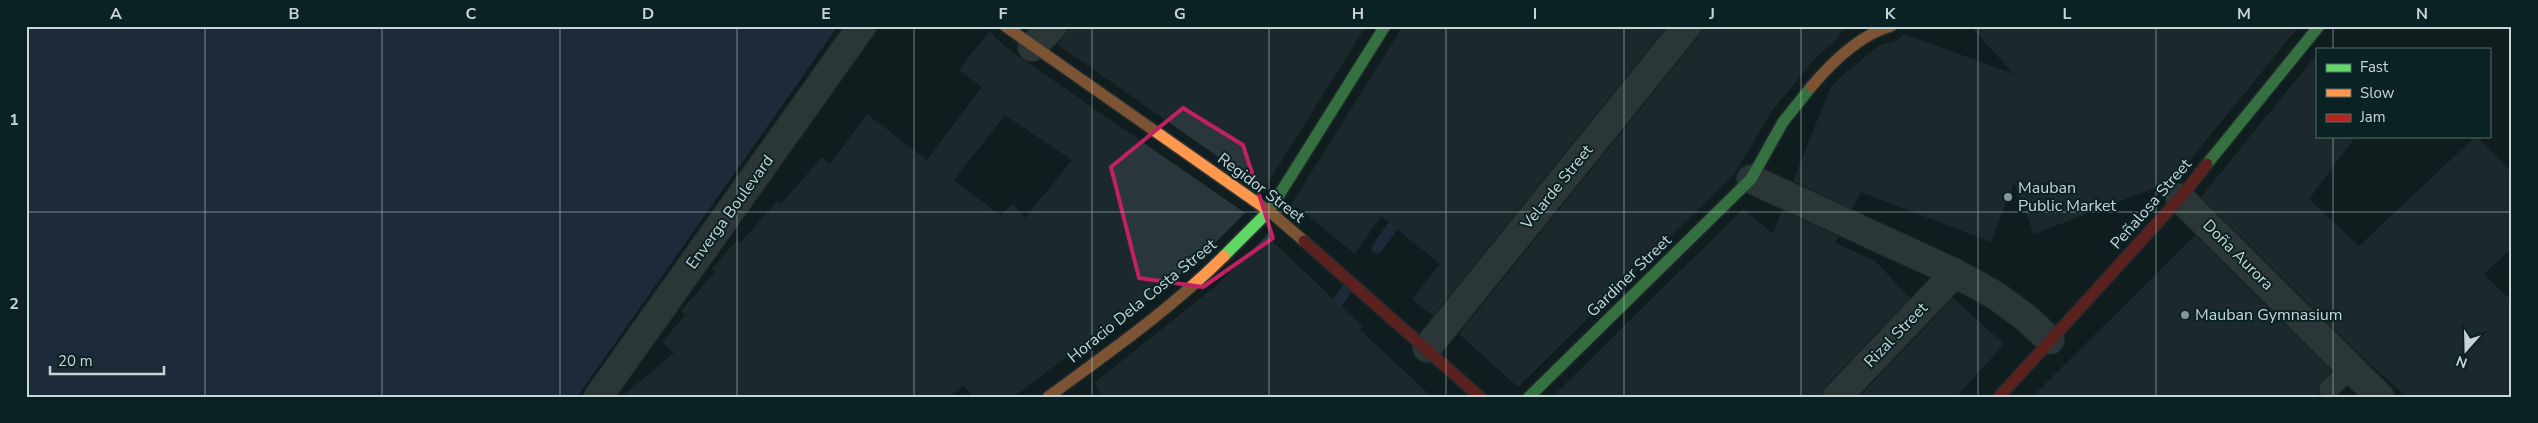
<svg xmlns="http://www.w3.org/2000/svg" width="2538" height="423" viewBox="0 0 2538 423" font-family="'Nunito Sans',sans-serif">
	<style>
		.water { fill: #2d3b5c }
		.lines { fill: none; stroke-linecap: round; stroke-linejoin: round }
		.stream { stroke: #2d3b5c; stroke-width: 11 }
		.building { fill: #29373d; fill-rule: evenodd }
		.lane-casing { stroke: #30393a; stroke-width: 21 }
		.street-casing { stroke: #30393a; stroke-width: 30 }
		.fast-casing { stroke: #30393a; stroke-width: 14 }
		.slow-casing { stroke: #30393a; stroke-width: 14 }
		.jam-casing { stroke: #30393a; stroke-width: 14 }
		.lane { stroke: #4c5556; stroke-width: 19 }
		.street { stroke: #4c5556; stroke-width: 28 }
		.fast { stroke: #63d668; stroke-width: 11 }
		.slow { stroke: #ff974d; stroke-width: 11 }
		.jam { stroke: #b3261e; stroke-width: 11 }
		.marked { fill: none; stroke: #c22161; stroke-width: 4; stroke-linejoin: round }
		.grid { fill: none; stroke: #c8d5d6; stroke-width: 1; stroke-opacity: 0.55 }
		.poi-dot { fill: #889596; stroke: #0b2225; stroke-width: 2 }
		.labels { text-anchor: middle; dominant-baseline: central; stroke-width: 4; stroke-linejoin: round; paint-order: stroke }
		.street-label { font-size: 16px; fill: #c8d5d6; stroke: #0b2225 }
		.poi-label { font-size: 16px; fill: #c8d5d6; stroke: #0b2225; text-anchor: start }
		.neatline { fill: none; stroke: #c8d5d6; stroke-width: 2 }
		.grid-label { font-size: 16px; text-anchor: middle; font-weight: bold; fill: #c8d5d6 }
	</style>
	<rect width="100%" height="100%" fill="#111d1f"/>
	<!-- water -->
	<polygon class="water" points="26,26 838,26 577,397 26,397"/>
	<g class="lines">
		<!-- stream -->
		<g class="stream">
			<polyline points="1377,248 1401,215"/>
			<polyline points="1328,316 1348,288"/>
		</g>
	</g>
	<!-- building -->
	<g class="building">
		<polygon points="1069,26 1366,26 1264,189 1057,44 1064,37"/>
		<polygon points="1401,26 1667,26 1433,316 1412,299 1440,264 1381,216 1355,254 1297,207 1293,212 1289,208 1398,34"/>
		<polygon points="1702,26 1847,26 1835,41 1816,57 1771,112 1735,173 1518,387 1459,334 1699,36"/>
		<polygon points="1970,26 2299,26 2173,181 2034,234 2014,182 1991,242 1861,192 1852,209 1793,181 1830,89 1839,78 1880,45 1896,41 1904,34 2014,74"/>
		<path d="M990,30L996,39L1021,58L1245,213L1196,262L1097,342L1077,357L1074,351L1013,397H973L964,385L949,397H621L674,353L662,342L685,315L681,311L715,272L712,269L737,240L740,243L777,201L781,204L822,157L830,164L867,114L927,160L982,87L959,70ZM1005,115L1072,160L1025,218L1013,204L1000,215L954,180Z"/>
		<polygon points="2317,54 2317,136 2356,136 2309,199 2359,246 2476,136 2512,172 2512,248 2484,274 2512,301 2512,397 2406,397 2358,353 2201,197"/>
		<polygon points="1743,209 1773,234 1782,210 1839,237 1835,243 1875,261 1910,298 1826,386 1822,397 1552,397"/>
		<polygon points="1270,232 1273,235 1270,239 1363,327 1360,330 1432,397 1103,397 1094,383 1216,286"/>
		<polygon points="2195,235 2332,371 2318,385 2319,393 2315,397 2032,397"/>
		<polygon points="1953,298 2004,344 1956,397 1859,397"/>
	</g>
	<g class="lines">
		<!-- lane casing -->
		<g class="lane-casing">
			<polyline id="lane" points="2329,389 2352,368"/>
		</g>
		<!-- street casing -->
		<g class="street-casing">
			<g id="street">
				<polyline points="1032,47 1053,26"/>
				<polyline points="1751,179 1955,273 1995,295 2025,317 2050,340"/>
				<polyline points="2180,198 2380,397"/>
				<polyline points="1427,348 1687,26"/>
				<polyline points="598,397 862,26"/>
				<polyline points="1837,397 1955,273"/>
			</g>
		</g>
		<!-- fast casing -->
		<g class="fast-casing">
			<g id="fast">
				<polyline points="2207,164 2319,26"/>
				<polyline points="1224,256 1269,211 1385,26"/>
				<polyline points="1529,397 1751,179 1783,122 1811,87"/>
			</g>
		</g>
		<!-- slow casing -->
		<g class="slow-casing">
			<g id="slow">
				<polyline points="1005,26 1269,211 1304,241"/>
				<path d="M1811,87C1832,62 1859,35 1891,26"/>
				<path d="M1048,397C1108,353 1171,309 1224,256"/>
			</g>
		</g>
		<!-- jam casing -->
		<g class="jam-casing">
			<g id="jam">
				<polyline points="1304,241 1480,397"/>
				<polyline points="1999,397 2180,198 2207,164"/>
			</g>
		</g>
		<!-- lane -->
		<use href="#lane" class="lane"/>
		<!-- street -->
		<use href="#street" class="street"/>
		<!-- fast -->
		<use href="#fast" class="fast"/>
		<!-- slow -->
		<use href="#slow" class="slow"/>
		<!-- jam -->
		<use href="#jam" class="jam"/>
	</g>
	<!-- marked area -->
	<path d="M0 0H2538V423H0ZM1183,108L1243,145L1273,238L1203,287L1139,278L1111,167Z" fill="#111d1f" fill-opacity=".55" fill-rule="evenodd"/>
	<path class="marked" d="M1183,108L1243,145L1273,238L1203,287L1139,278L1111,167Z"/>
	<!-- grid -->
	<path class="grid" d="M205,26V397M382,26V397M560,26V397M737,26V397M914,26V397M1092,26V397M1269,26V397M1446,26V397M1624,26V397M1801,26V397M1978,26V397M2156,26V397M2333,26V49M2333,136V397M26,212H2512"/>
	<!-- markers -->
	<g class="poi-dot">
		<circle cx="2008" cy="197" r="5"/>
		<circle cx="2185" cy="315" r="5"/>
	</g>
	<g class="labels">
		<!-- street labels -->
		<g class="street-label">
			<text transform="translate(1557 187) rotate(-51)">Velarde Street</text>
			<text transform="translate(1261 188) rotate(37)">Regidor Street</text>
			<text transform="translate(2151 204) rotate(-49)">Peñalosa Street</text>
			<text transform="translate(730 212) rotate(-54)">Enverga Boulevard</text>
			<text transform="translate(2238 255) rotate(45)">Doña Aurora</text>
			<text transform="translate(1629 276) rotate(-44)">Gardiner Street</text>
			<text transform="translate(1142 301) rotate(-39)">Horacio Dela Costa Street</text>
			<text transform="translate(1896 335) rotate(-46)">Rizal Street</text>
		</g>
		<!-- poi labels -->
		<g class="poi-label">
			<text x="2018" y="188">Mauban<tspan x="2018" dy="18">Public Market</tspan></text>
			<text x="2195" y="315">Mauban Gymnasium</text>
		</g>
	</g>
	<!-- border -->
	<rect width="2538" height="423" fill="none" stroke="#0b2225" stroke-width="55"/>
	<!-- legend -->
	<rect x="2316" y="48" width="175" height="90" fill="#0b2225" stroke="#576a6c"/>
	<rect x="2326" y="64" width="25" height="8" fill="#63d668" stroke="#576a6c"/>
	<text x="2360" y="72" font-size="15" fill="#c8d5d6">Fast</text>
	<rect x="2326" y="89" width="25" height="8" fill="#ff974d" stroke="#576a6c"/>
	<text x="2360" y="98" font-size="15" fill="#c8d5d6">Slow</text>
	<rect x="2326" y="114" width="25" height="8" fill="#b3261e" stroke="#576a6c"/>
	<text x="2360" y="122" font-size="15" fill="#c8d5d6">Jam</text>
	<!-- north arrow -->
	<g transform="translate(2466 350) rotate(200)" stroke="#0b2225" stroke-width="4" paint-order="stroke">
	<path d="M0-4L9 19L0 12L-9 19Z" fill="#c8d5d6"/>
	<text y="-8" font-size="14" font-weight="bold" text-anchor="middle" fill="#c8d5d6">N</text>
	</g>
	<!-- scale -->
	<path d="M50 366v8h114v-8" fill="none" stroke="#c8d5d6" stroke-width="2.5"/>
	<text x="58" y="366" font-size="15" fill="#c8d5d6" stroke="#0b2225" stroke-width="4" paint-order="stroke">20 m</text>
	<rect x="28" y="28" width="2482" height="368" class="neatline"/>
	<g class="grid-label">
		<text x="116" y="19">A</text>
		<text x="294" y="19">B</text>
		<text x="471" y="19">C</text>
		<text x="648" y="19">D</text>
		<text x="826" y="19">E</text>
		<text x="1003" y="19">F</text>
		<text x="1180" y="19">G</text>
		<text x="1358" y="19">H</text>
		<text x="1535" y="19">I</text>
		<text x="1712" y="19">J</text>
		<text x="1890" y="19">K</text>
		<text x="2067" y="19">L</text>
		<text x="2244" y="19">M</text>
		<text x="2422" y="19">N</text>
		<text x="14" y="125">1</text>
		<text x="14" y="309">2</text>
	</g>
</svg>
